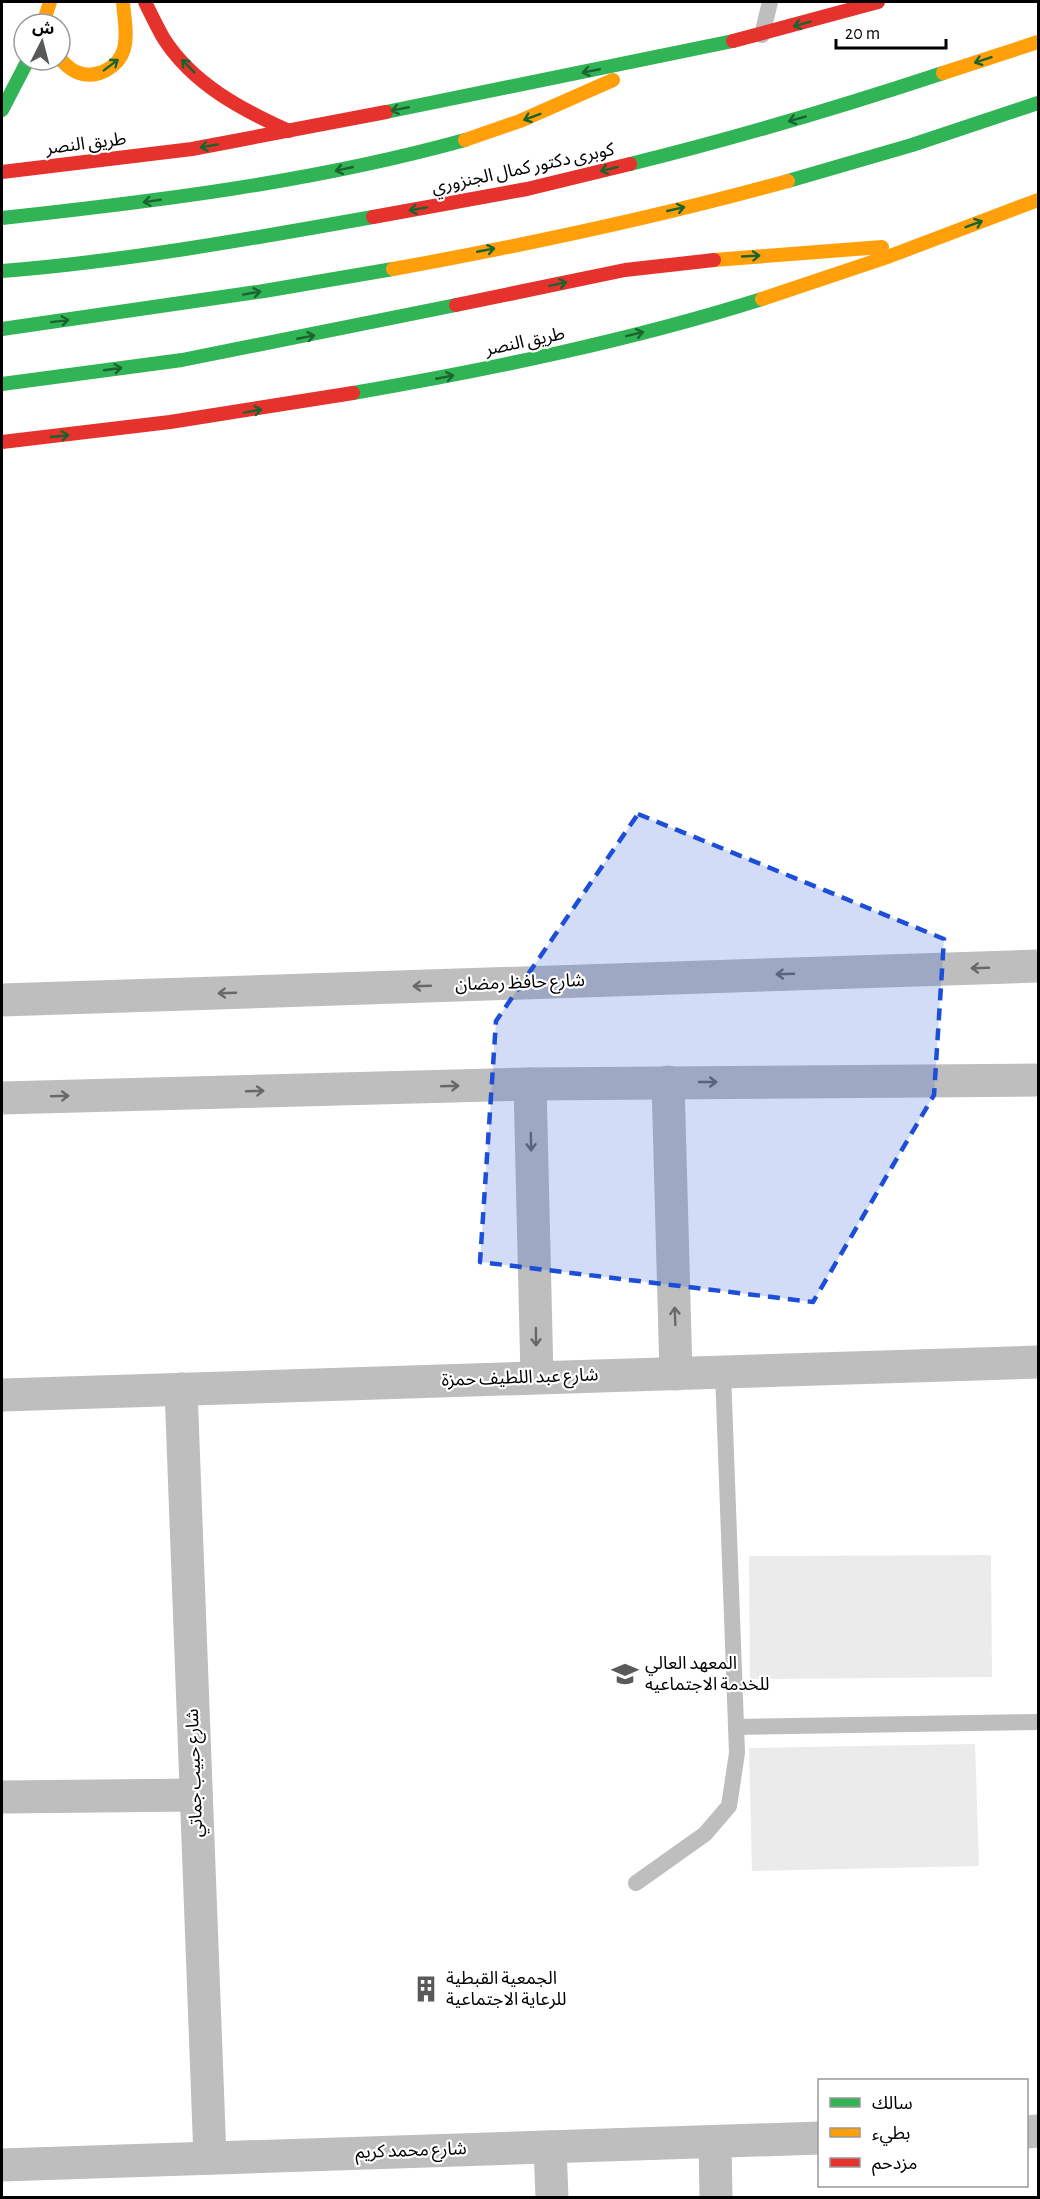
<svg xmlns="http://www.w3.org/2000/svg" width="1040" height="2199" viewBox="0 0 1040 2199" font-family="'Alegreya Sans','Noto Sans Arabic',sans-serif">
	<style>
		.green { fill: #ebebeb }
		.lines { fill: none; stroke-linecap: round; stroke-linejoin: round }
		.lane { stroke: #bebebe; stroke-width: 16 }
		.street { stroke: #bebebe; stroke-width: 33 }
		.fast { stroke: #30b455; stroke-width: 14 }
		.slow { stroke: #ff9f0a; stroke-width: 14 }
		.jam { stroke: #e5322d; stroke-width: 14 }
		.oneway { stroke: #1a632f }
		.oneway2 { stroke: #686868 }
		.marked { fill: #1d4ed8; fill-opacity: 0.2; stroke: #1d4ed8; stroke-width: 4.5; stroke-dasharray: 12 8; stroke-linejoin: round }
		.labels { text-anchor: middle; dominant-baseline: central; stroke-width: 4.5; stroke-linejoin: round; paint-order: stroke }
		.street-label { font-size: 18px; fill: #000; stroke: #fff }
		.poi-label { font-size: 18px; fill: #000; stroke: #fff; text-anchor: start }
	</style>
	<rect width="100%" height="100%" fill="#fff"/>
	<!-- green -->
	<g class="green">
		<polygon points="991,1555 992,1677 750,1679 749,1556"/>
		<polygon points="975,1744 979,1866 752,1871 749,1748"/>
	</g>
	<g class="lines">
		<!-- lane -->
		<g class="lane">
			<polyline points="762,35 770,2"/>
			<polyline points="736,1727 1038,1722"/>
			<polyline points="636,1883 705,1834 729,1806 737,1753 723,1372"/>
		</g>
		<!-- street -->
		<g class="street">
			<polyline points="2,1000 1038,966"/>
			<polyline points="668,1082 676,1374"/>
			<polyline points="530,1084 537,1377"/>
			<polyline points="2,1098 530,1084 1038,1080"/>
			<polyline points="181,1389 210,2158"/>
			<polyline points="2,1395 1038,1362"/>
			<polyline points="2,1797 196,1795"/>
			<polyline points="1026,2132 1038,2131"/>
			<polyline points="715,2142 716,2198"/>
			<polyline points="550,2147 552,2198"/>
			<polyline points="2,2165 820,2138"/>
		</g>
		<!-- fast -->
		<g class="fast">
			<polyline points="2,110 28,60"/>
			<polyline points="386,112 733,41"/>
			<path d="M630,164C736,138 840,107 943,73"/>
			<polyline points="788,181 912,145 1038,103"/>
			<path d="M2,218C158,201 313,182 465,140"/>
			<path d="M2,271C127,261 250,239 373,217"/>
			<polyline points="2,329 264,291 393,269"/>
			<polyline points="2,384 182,360 456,305"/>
			<path d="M353,393C491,369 629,341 762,299"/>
		</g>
		<!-- slow -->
		<g class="slow">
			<polyline points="43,24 50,2"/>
			<path d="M60,59C65,64 71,71 79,73C97,79 119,67 124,49C128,34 124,17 123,2"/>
			<polyline points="943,73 1038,42"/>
			<polyline points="465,140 520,121 613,80"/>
			<polyline points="714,260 882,247"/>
			<path d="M393,269C526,245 658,217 788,181"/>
			<polyline points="762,299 890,256 1038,200"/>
		</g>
		<!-- jam -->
		<g class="jam">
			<path d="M145,2C151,14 157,27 164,39C193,84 242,110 289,131"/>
			<polyline points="733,41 878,2"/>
			<polyline points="2,172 192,149 386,112"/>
			<polyline points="373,217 527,189 630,164"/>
			<polyline points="456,305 625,270 714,260"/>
			<polyline points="2,442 170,422 353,393"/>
		</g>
	</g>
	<!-- one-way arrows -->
	<defs><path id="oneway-shaft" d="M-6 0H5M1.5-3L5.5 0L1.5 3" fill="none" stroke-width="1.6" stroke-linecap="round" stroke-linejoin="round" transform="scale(1.5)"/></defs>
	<g class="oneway">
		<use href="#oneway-shaft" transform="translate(802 24) rotate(165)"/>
		<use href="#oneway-shaft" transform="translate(983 60) rotate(162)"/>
		<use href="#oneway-shaft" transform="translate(111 65) rotate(-37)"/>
		<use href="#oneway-shaft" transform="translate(188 66) rotate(-135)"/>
		<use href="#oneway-shaft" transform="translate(591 71) rotate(169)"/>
		<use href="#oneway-shaft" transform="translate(400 109) rotate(169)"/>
		<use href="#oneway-shaft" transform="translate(532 117) rotate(159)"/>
		<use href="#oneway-shaft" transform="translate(797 119) rotate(164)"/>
		<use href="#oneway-shaft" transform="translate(209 146) rotate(170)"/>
		<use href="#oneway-shaft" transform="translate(344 169) rotate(167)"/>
		<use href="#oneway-shaft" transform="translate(609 169) rotate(166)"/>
		<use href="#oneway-shaft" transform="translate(152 201) rotate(171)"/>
		<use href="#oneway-shaft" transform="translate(418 209) rotate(170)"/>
		<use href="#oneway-shaft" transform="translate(676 209) rotate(-13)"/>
		<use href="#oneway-shaft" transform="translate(974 224) rotate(-21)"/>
		<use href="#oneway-shaft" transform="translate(486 250) rotate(-11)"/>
		<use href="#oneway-shaft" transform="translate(751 256) rotate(-3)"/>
		<use href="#oneway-shaft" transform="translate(558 284) rotate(-12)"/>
		<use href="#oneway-shaft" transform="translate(252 293) rotate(-10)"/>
		<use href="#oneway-shaft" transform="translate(60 321) rotate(-7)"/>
		<use href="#oneway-shaft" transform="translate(635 334) rotate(-14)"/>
		<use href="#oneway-shaft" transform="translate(306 337) rotate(-11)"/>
		<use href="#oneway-shaft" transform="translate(113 369) rotate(-8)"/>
		<use href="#oneway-shaft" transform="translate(445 377) rotate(-11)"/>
		<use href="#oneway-shaft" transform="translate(253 411) rotate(-10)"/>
		<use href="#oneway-shaft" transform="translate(60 436) rotate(-6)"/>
	</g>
	<g class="oneway2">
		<use href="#oneway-shaft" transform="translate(980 968) rotate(178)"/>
		<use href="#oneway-shaft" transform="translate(785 974) rotate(178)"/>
		<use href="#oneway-shaft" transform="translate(422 986) rotate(178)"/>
		<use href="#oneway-shaft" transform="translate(227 993) rotate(178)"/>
		<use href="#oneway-shaft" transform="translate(708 1082)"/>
		<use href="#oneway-shaft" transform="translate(450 1086) rotate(-2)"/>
		<use href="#oneway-shaft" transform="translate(255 1091) rotate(-2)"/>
		<use href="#oneway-shaft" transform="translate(60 1096) rotate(-2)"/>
		<use href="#oneway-shaft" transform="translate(531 1142) rotate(89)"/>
		<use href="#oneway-shaft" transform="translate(675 1316) rotate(-92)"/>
		<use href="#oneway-shaft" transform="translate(536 1337) rotate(89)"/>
	</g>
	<!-- marked area -->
	<path class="marked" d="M638,814L944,939L934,1095L813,1302L480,1262L496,1021Z"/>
	<!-- icons -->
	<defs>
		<g id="university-bare" transform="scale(2.07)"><path d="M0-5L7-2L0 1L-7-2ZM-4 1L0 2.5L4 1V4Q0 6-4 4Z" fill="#595959" stroke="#fff" stroke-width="2.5" paint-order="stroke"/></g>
		<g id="building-bare" transform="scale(2.07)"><path d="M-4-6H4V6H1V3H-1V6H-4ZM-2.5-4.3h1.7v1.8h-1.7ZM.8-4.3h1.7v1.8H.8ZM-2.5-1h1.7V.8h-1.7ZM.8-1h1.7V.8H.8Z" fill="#595959" stroke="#fff" stroke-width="2.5" paint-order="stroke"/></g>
	</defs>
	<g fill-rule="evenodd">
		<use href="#university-bare" x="625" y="1674"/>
		<use href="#building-bare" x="426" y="1989"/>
	</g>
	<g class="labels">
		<!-- street labels -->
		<g class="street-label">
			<text transform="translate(86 144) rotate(-7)">طريق النصر</text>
			<text transform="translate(523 169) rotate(-12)">كوبرى دكتور كمال الجنزوري</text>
			<text transform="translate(525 342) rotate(-12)">طريق النصر</text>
			<text transform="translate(520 983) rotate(-2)">شارع حافظ رمضان</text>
			<text transform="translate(520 1378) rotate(-2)">شارع عبد اللطيف حمزة</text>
			<text transform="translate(195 1773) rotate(-92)">شارع حبيب جماتي</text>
			<text transform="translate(411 2151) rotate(-2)">شارع محمد كريم</text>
		</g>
		<!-- poi labels -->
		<g class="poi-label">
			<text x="645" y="1664">المعهد العالي<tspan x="645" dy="21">للخدمة الاجتماعيه</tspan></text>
			<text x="446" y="1979">الجمعية القبطية<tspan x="446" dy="21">للرعاية الاجتماعية</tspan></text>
		</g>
	</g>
	<!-- border -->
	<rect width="1040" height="2199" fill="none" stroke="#000000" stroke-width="6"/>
	<!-- legend -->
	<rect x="818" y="2079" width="210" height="108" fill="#ffffff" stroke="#999999" stroke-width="1.5"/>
	<rect x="830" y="2098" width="30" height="9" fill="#30b455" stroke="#999999" stroke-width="1.5"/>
	<text x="872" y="2109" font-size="18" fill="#000000">سالك</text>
	<rect x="830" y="2128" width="30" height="9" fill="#ff9f0a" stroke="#999999" stroke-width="1.5"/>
	<text x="872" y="2139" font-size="18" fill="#000000">بطيء</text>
	<rect x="830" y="2158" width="30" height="9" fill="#e5322d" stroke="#999999" stroke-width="1.5"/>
	<text x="872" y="2169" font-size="18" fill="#000000">مزدحم</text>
	<!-- north arrow -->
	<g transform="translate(42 42) rotate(6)"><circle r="28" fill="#ffffff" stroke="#999999" stroke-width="1.5"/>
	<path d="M0-4.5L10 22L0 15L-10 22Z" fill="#595959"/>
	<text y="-9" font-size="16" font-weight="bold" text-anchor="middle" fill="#000000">ش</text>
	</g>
	<!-- scale -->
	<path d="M836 39v9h110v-9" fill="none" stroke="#000000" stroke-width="3"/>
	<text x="845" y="39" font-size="18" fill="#000000" stroke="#ffffff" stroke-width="4.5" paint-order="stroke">20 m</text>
</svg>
